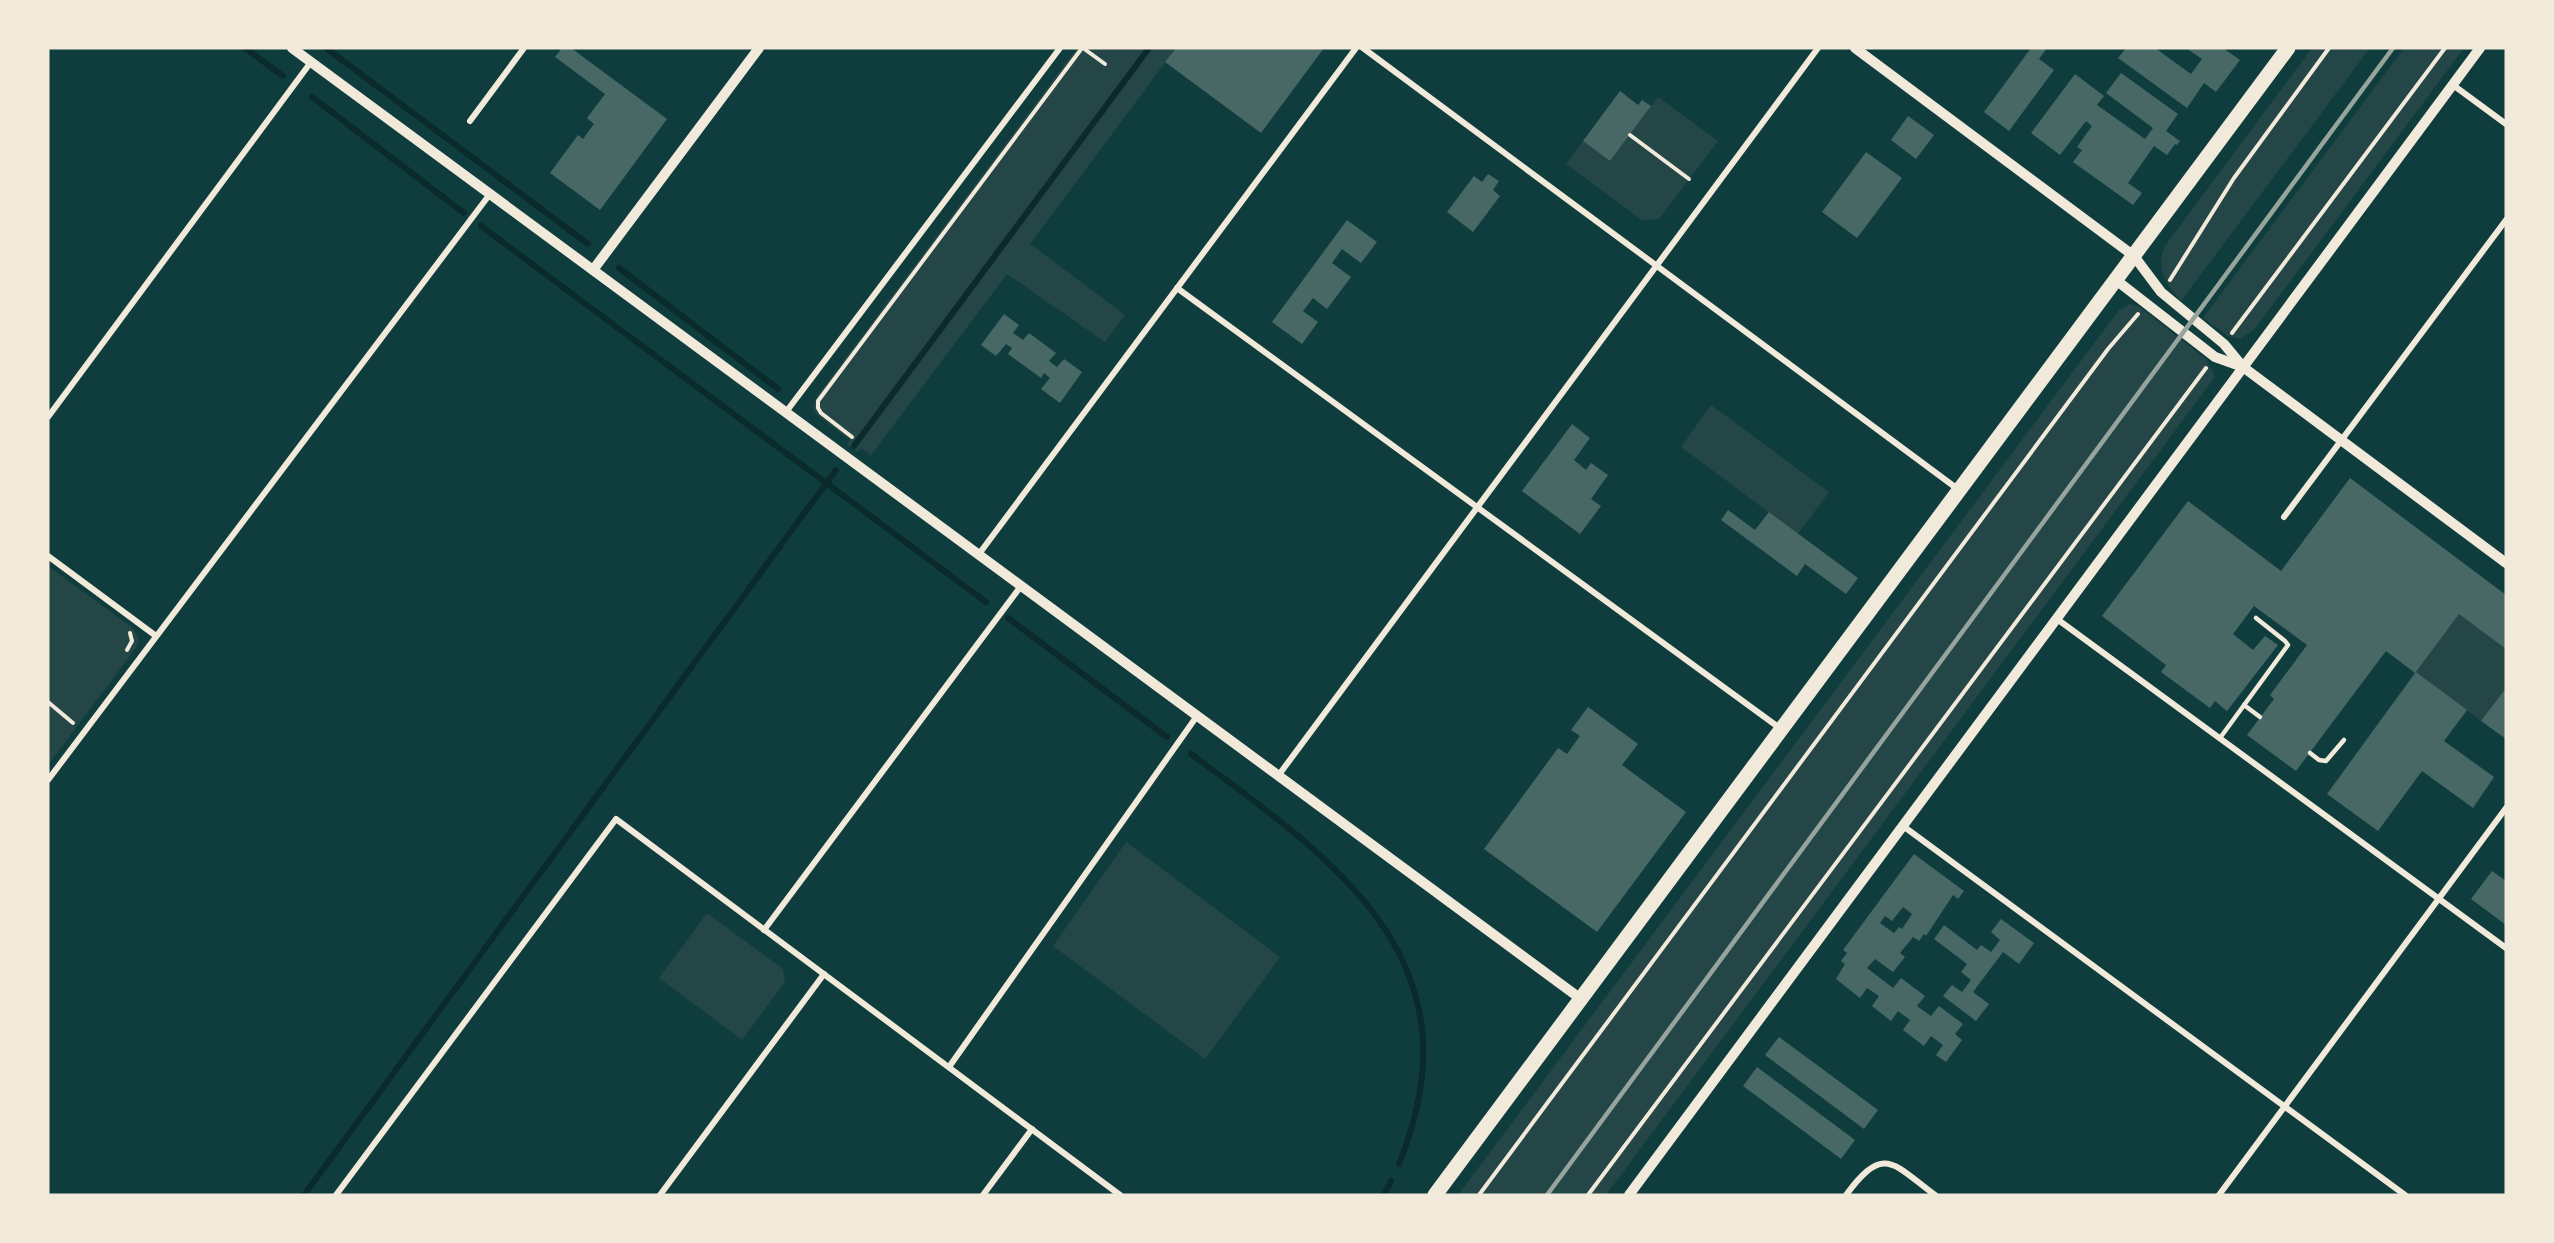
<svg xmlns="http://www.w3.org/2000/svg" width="2554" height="1243" viewBox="0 0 2554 1243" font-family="Arial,sans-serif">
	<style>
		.green { fill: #244646 }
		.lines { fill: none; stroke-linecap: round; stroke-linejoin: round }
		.stream { stroke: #0a2a2b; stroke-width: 6 }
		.building { fill: #486865; fill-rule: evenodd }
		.path { stroke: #f1e9da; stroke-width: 4 }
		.service { stroke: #f1e9da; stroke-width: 4.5 }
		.minor { stroke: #f1e9da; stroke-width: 6 }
		.tertiary { stroke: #f1e9da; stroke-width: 10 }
		.primary { stroke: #f1e9da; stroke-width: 15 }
		.rail { stroke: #97a49c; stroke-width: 4.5 }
	</style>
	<rect width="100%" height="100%" fill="#0f3d3e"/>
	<!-- green -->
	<g class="green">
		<polygon points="1077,48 1176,48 1030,244 1125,315 1105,342 1007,274 871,455 861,448 858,452 847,444 850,440 816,414 813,408 815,399"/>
		<path d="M2312,48H2370L2181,301C2166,285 2155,269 2165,246Z"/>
		<polygon points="2404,48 2464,48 2254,330 2240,339 2228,336 2203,318"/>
		<polygon points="1658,97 1718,141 1659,219 1642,220 1566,164 1583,141 1610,161"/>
		<polygon points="2130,304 2139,307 2206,359 2215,377 1606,1195 1458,1195 2119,310"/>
		<polygon points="1711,405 1829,492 1798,534 1681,447"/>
		<polygon points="48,566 134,629 139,640 136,648 48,765"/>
		<polygon points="2459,614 2506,649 2506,688 2481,721 2416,672"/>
		<polygon points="1126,842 1280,957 1205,1059 1053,946"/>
		<polygon points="707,913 783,969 785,982 742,1040 659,978"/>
	</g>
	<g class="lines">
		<!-- stream -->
		<g class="stream">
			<polyline points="245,48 283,76"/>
			<polyline points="326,48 588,244"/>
			<polyline points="312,97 464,213"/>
			<polyline points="481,226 986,602"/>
			<polyline points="619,268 778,389"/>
			<polyline points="854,446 1149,48"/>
			<polyline points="1008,618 1167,737"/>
			<path d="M1191,754C1336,861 1482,960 1399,1164"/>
			<polyline points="304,1195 836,470"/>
			<polyline points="1384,1195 1391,1181"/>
		</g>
	</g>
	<!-- building -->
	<g class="building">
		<polygon points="562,48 571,48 667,119 600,210 550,173 578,135 583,139 594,124 587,118 605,94 555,57"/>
		<polygon points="1176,48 1324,48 1261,133 1165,62"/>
		<polygon points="2031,48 2047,48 2039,59 2054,70 2009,131 1984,112"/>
		<polygon points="2126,48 2155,48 2191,74 2202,59 2186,48 2223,48 2240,60 2216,92 2204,83 2187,108 2118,58"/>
		<polygon points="2121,73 2178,114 2166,131 2180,141 2177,145 2175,144 2167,155 2154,146 2128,183 2142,193 2133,205 2073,162 2082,150 2077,147 2092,126 2086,121 2060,155 2031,133 2075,74 2104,96 2097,105 2145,139 2153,128 2106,93"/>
		<polygon points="1620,91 1638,105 1642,100 1651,106 1610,161 1583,141"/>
		<polygon points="1908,116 1934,135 1916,159 1891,140"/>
		<polygon points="1866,152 1902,178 1857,238 1822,212"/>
		<polygon points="1488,174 1499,181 1493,190 1500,196 1473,232 1447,212 1474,176 1482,182"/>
		<polygon points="1347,220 1377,242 1361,263 1342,249 1332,263 1351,277 1327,309 1313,298 1303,311 1318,322 1302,344 1272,322"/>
		<polygon points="1004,314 1019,325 1013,333 1023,340 1029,333 1056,353 1049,361 1057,367 1064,359 1082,372 1060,403 1041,389 1050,378 1044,373 1041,378 1008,354 1012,348 1006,344 996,356 981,345"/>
		<polygon points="1572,424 1590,438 1574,460 1586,470 1591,463 1608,475 1591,499 1601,506 1580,534 1522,491"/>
		<polygon points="2350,478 2506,595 2506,649 2459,614 2416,672 2467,710 2444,741 2494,777 2473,808 2422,771 2378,831 2327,794 2415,673 2386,651 2296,771 2247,735 2274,699 2270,695 2307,645 2254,606 2233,634 2253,650 2265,636 2278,645 2227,711 2215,701 2210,708 2161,672 2166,665 2102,616 2188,501 2281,571"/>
		<polygon points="1728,510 1755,530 1769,512 1858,578 1846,594 1805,564 1797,576 1721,520"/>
		<polygon points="2506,688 2506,739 2481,721"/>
		<polygon points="1588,707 1638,744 1622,765 1686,812 1597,932 1484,849 1558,748 1567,754 1580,736 1571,730"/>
		<path d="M1914,854L1964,891L1958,899L1953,895L1926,936L1924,934L1919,941L1913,937L1900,953L1905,957L1893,972L1875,959L1867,968L1893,988L1901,978L1925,996L1917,1006L1931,1016L1939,1006L1963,1024L1955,1034L1962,1040L1946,1062L1936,1055L1943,1045L1931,1036L1924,1046L1903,1030L1910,1020L1898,1011L1891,1021L1872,1006L1879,996L1867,988L1860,998L1836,979L1845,964L1841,961L1847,953L1843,950ZM1903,907L1912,914L1902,929L1899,927L1894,933L1880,923L1885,916L1892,921Z"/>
		<polygon points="2492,871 2506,881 2506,925 2471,899"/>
		<polygon points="2001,919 2034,943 2019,964 2003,952 1973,992 1989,1004 1976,1021 1943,996 1952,985 1962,992 1971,980 1961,972 1967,964 1934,939 1944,925 1977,950 1981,945 1991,952 2000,940 1991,932"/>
		<polygon points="1779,1037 1878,1110 1864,1129 1765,1055"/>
		<polygon points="1757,1067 1855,1140 1841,1159 1743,1086"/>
	</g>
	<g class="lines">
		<!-- path -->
		<g class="path">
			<polyline points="1083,48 1105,64"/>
			<polyline points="1630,135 1689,179"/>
			<polyline points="2170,280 2234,178 2329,48"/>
			<polyline points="2232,333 2445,48"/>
			<polyline points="852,437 821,413 818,408 818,401 1082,48"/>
			<polyline points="127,650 132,641 130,633"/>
			<polyline points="48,702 73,723"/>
			<polyline points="1479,1195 2108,349 2138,314"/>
			<polyline points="1588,1195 2206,368"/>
		</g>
		<!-- service -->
		<g class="service">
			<polyline points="2244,705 2260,717"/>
			<polyline points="2220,738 2288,645 2285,641 2256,618"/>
			<polyline points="2310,753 2319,760 2326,761 2344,740"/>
		</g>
		<!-- minor -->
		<g class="minor">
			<polyline points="1363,48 1959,490"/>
			<polyline points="2453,85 2506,124"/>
			<polyline points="470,121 524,48"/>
			<polyline points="1177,288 1781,729"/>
			<polyline points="786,412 1060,48"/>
			<polyline points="48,417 311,62"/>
			<polyline points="2284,517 2506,220"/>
			<polyline points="979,554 1356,48"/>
			<polyline points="48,556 156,636"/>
			<polyline points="2057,619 2506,948"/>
			<polyline points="1278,776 1818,48"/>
			<polyline points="48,780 490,194"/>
			<polyline points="1903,826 2405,1195"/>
			<polyline points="764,930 1021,586"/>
			<polyline points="949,1067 1197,716"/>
			<polyline points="336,1195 616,819 1120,1195"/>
			<polyline points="660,1195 824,974"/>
			<polyline points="983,1195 1032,1129"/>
			<path d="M1846,1195C1884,1144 1892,1163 1935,1195"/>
			<polyline points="2219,1195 2506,808"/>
		</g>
		<!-- tertiary -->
		<g class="tertiary">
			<polyline points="292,48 1581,999"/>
			<polyline points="1855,48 2134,256 2161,292 2224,344 2243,367 2506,563"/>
			<polyline points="593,270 759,48"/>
			<polyline points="2116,280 2215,357 2243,367"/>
			<polyline points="1629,1195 2480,48"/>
		</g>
		<!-- primary -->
		<polyline class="primary" points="1435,1195 2288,48"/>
		<!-- rail -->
		<polyline class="rail" points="1547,1195 2393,48"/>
	</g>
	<!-- border -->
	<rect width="2554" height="1243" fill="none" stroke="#f1e9da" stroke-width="99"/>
</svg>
